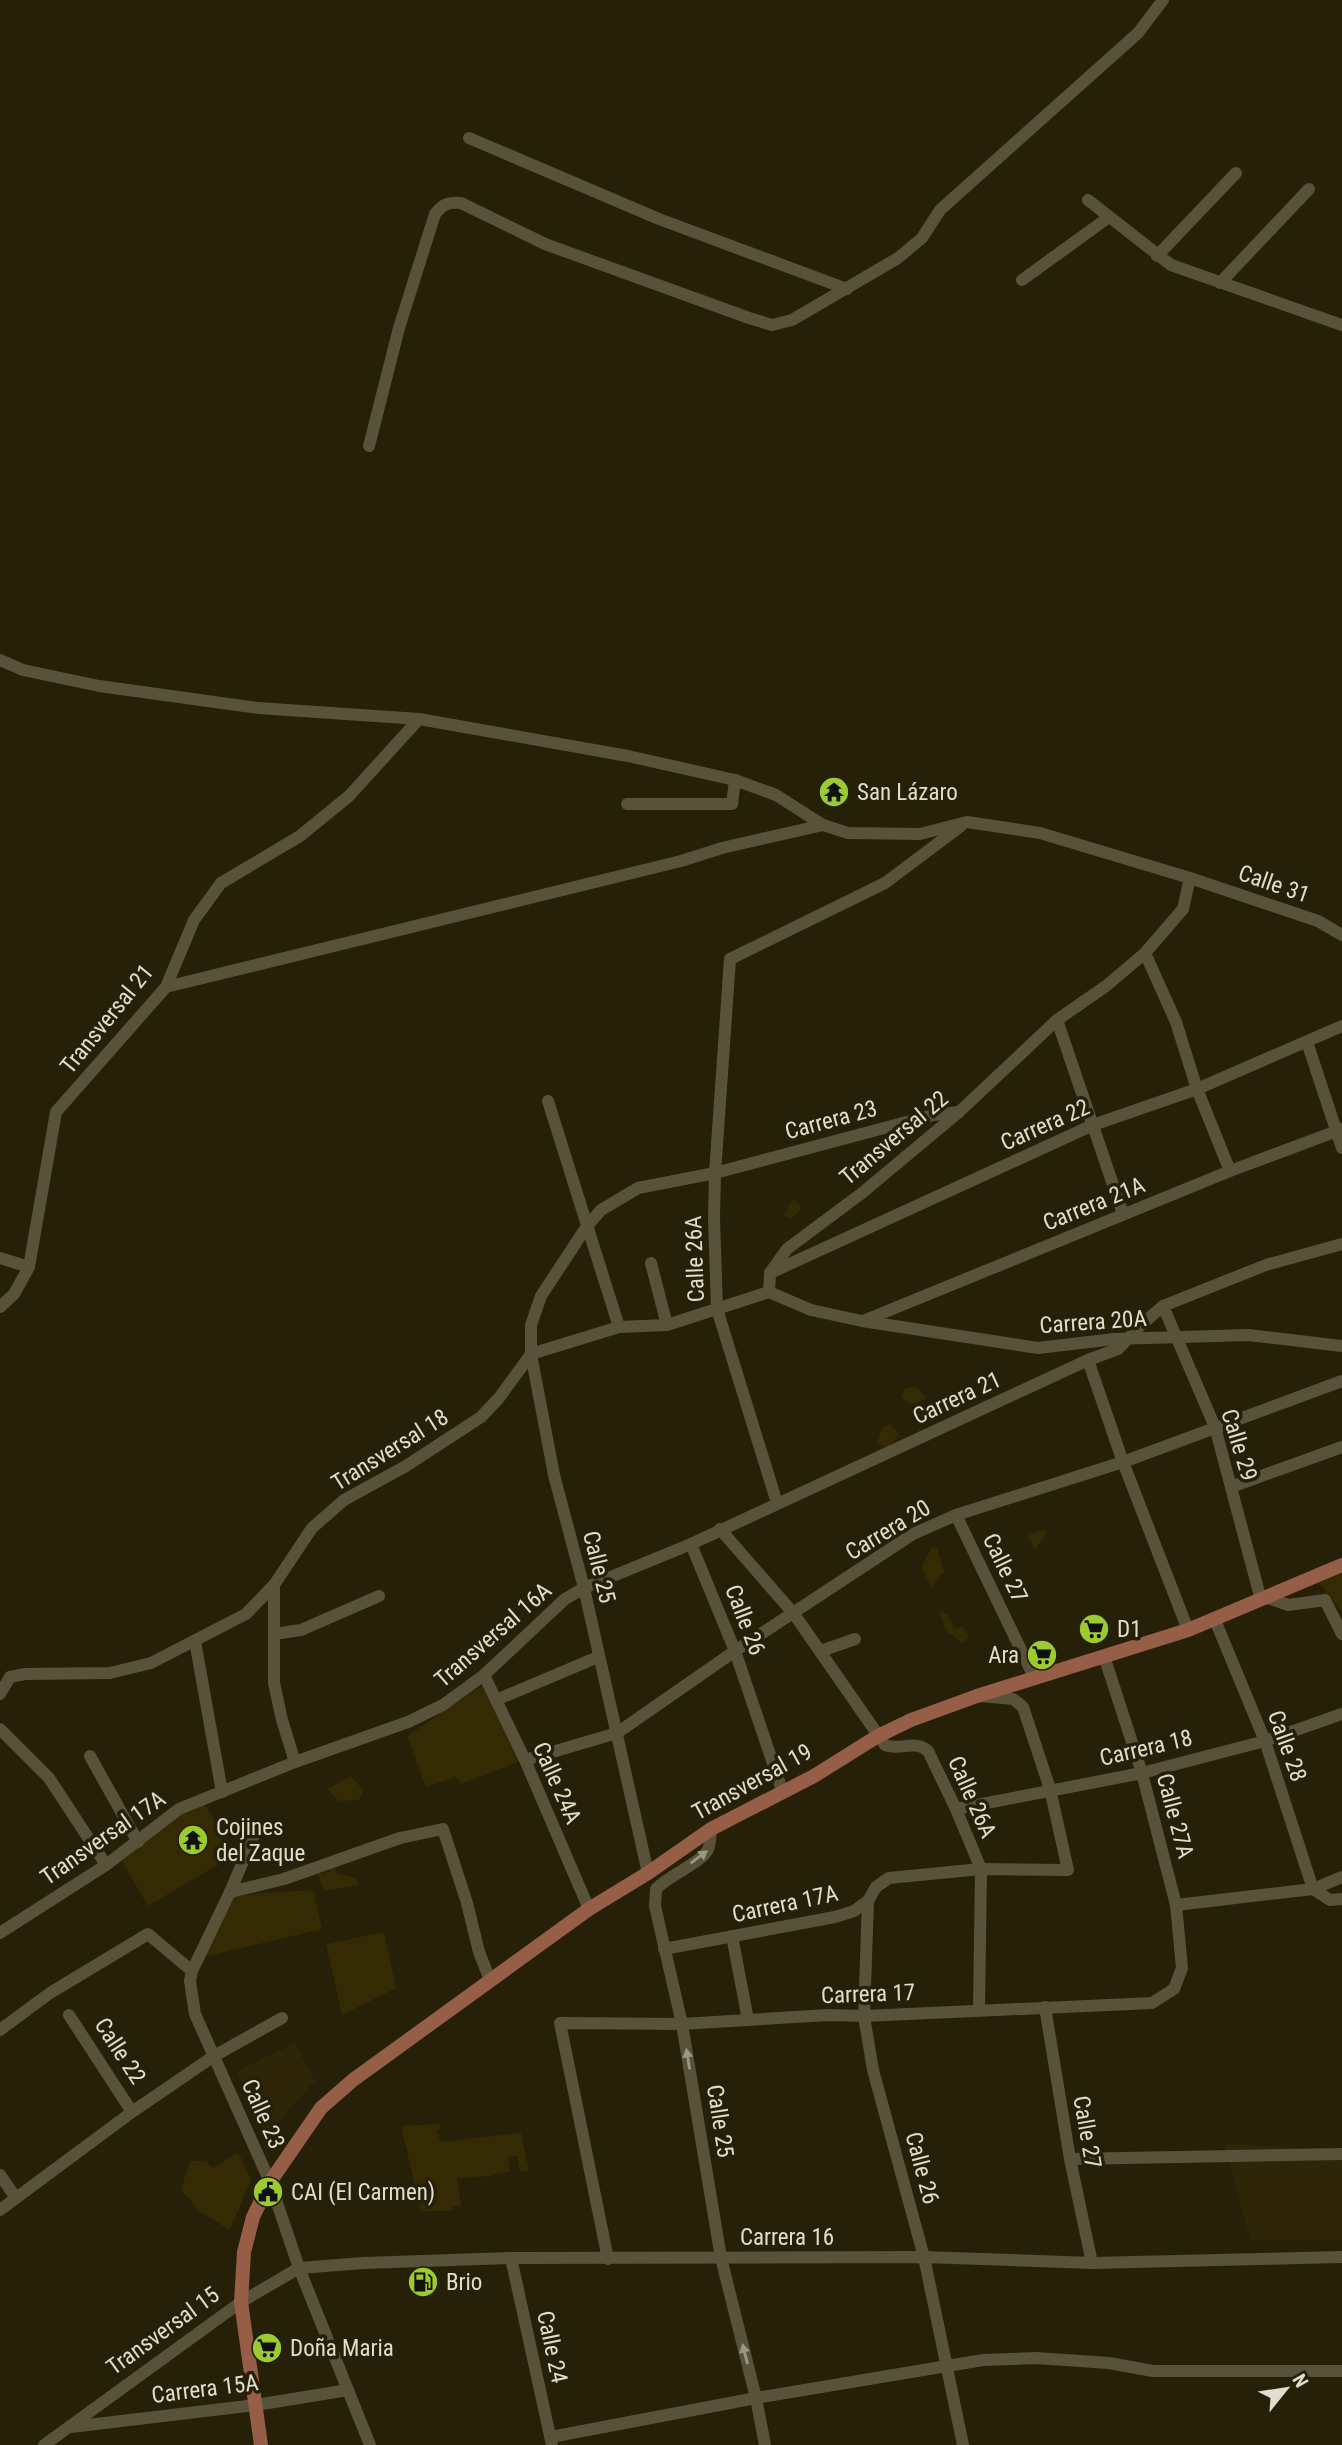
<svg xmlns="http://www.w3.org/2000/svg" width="1342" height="2445" viewBox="0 0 1342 2445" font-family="'Roboto Condensed',sans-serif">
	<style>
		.built { fill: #2e2607 }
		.green { fill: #342a03 }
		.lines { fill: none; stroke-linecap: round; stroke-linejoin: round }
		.minor { stroke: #59523a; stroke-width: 12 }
		.major { stroke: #965d47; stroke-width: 14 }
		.oneway { fill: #9c9784 }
		.labels { text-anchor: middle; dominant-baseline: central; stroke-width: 7; stroke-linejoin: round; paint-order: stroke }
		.poi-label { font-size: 23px; fill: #e0dcce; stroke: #262009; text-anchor: start }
		.street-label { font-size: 23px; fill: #e0dcce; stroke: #262009 }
	</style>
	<rect width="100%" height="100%" fill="#262009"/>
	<!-- built -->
	<g class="built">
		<polygon points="295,2043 315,2081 265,2137 237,2071"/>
		<polygon points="1224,2143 1342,2152 1342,2240 1250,2240"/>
	</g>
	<!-- green -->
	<g class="green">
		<polygon points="795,1199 802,1208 792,1218 784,1216 788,1206"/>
		<polygon points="916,1386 926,1398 912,1405 901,1398 905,1388"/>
		<polygon points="890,1424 899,1433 890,1448 877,1444 882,1428"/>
		<polygon points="1043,1529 1047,1533 1035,1550 1028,1536"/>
		<polygon points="932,1547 937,1548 944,1572 932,1587 921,1568"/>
		<polygon points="1342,1563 1342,1612 1313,1575"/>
		<polygon points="939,1611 947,1614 955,1629 962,1626 969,1637 962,1644 954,1636 947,1633"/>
		<polygon points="486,1683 524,1760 460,1784 456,1777 426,1787 407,1736"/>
		<polygon points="351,1776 363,1790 359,1800 339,1801 327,1789"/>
		<polygon points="200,1797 236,1854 148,1906 117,1853"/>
		<polygon points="335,1866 336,1873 356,1878 359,1885 324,1891 318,1874 329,1872 330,1868"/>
		<polygon points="313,1890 322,1929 204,1957 235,1895"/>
		<polygon points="384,1932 396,1988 342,2015 326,1944"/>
		<polygon points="440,2124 441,2129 437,2130 440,2142 521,2133 529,2171 520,2172 517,2156 508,2157 510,2172 493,2174 492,2176 457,2178 461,2206 452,2206 452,2211 421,2211 401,2126"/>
		<polygon points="238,2152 251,2180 230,2230 199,2211 181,2189 190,2161 206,2161 213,2168"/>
	</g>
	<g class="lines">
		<!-- minor -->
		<g class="minor">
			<polyline points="469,138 659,219 847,289"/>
			<polyline points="1088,200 1171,265 1342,325"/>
			<polyline points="1157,256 1236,173"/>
			<polyline points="1022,280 1109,217"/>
			<polyline points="1220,283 1309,189"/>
			<path d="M369,446L399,328L435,214C443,204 448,202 461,203L545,244L749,318L772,325L792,320L898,258L922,238L940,210L1138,33L1163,0"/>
			<polyline points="0,660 23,670 99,686 258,708 419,719 628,756 735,780 776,795 823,825 848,833 920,834 967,822 1040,833 1190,878 1318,921 1342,935"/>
			<polyline points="627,804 732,804 735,780"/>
			<polyline points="1145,953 1176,1022 1197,1089 1230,1171"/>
			<polyline points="166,987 681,861 722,848 823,825"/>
			<polyline points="1057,1020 1123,1214"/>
			<polyline points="1307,1042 1342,1148"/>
			<polyline points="548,1101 619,1327"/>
			<polyline points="0,1258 29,1267"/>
			<polyline points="651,1263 667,1325"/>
			<polyline points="770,1273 1093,1125 1197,1089 1342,1026"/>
			<polyline points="769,1292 770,1273 787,1249 862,1193 959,1112 1057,1020 1106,986 1145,953 1183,909 1190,878"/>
			<polyline points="769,1292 811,1310 862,1321 1038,1348 1114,1339 1248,1335 1342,1346"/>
			<polyline points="1163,1306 1215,1427 1261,1600"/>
			<polyline points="0,1307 14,1294 29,1267 56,1112 166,987 194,920 221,883 300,836 349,796 419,719"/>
			<polyline points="863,1321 1230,1171 1342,1129"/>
			<polyline points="531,1354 619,1327 667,1325 769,1292"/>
			<polyline points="1088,1360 1123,1462 1188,1630"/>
			<polyline points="1231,1487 1342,1447"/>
			<polyline points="777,1503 717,1309 714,1218 715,1173 730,959 885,883 961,826"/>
			<polyline points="956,1515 1034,1677"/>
			<path d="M720,1529L794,1614L885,1745C900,1751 915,1739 928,1751L956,1809L981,1869L979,2010"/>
			<polyline points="691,1544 735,1651 783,1793"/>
			<polyline points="274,1585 274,1683 282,1720 295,1762"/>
			<polyline points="1268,1598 1288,1605 1325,1600 1342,1634"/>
			<polyline points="1215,1620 1265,1741 1313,1889 1330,1900 1342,1899"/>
			<polyline points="274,1634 301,1630 379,1596"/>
			<polyline points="195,1641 222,1792"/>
			<polyline points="821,1651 855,1639"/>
			<polyline points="484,1675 525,1760 589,1909"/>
			<polyline points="0,1694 10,1677 25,1674 110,1673 151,1663 246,1614 274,1585 312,1528 344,1500 406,1466 481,1417 499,1398 531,1354"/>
			<polyline points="496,1700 598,1657"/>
			<polyline points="0,1729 49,1778 106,1865"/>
			<polyline points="90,1756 138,1842"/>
			<polyline points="525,1760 617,1733 735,1651 913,1534 956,1515 1123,1462 1342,1381"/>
			<polyline points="956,1809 1142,1773 1265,1741 1342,1714"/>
			<path d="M711,1829C710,1836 711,1846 707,1851C700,1863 668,1876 656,1889L655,1906L682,2024L721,2258L756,2398L765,2445"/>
			<polyline points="256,1831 230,1892 192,1971 190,1981 195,2014 270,2182 299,2268 370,2445"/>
			<polyline points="648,1873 584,1588 554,1475 531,1354 531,1325 541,1296 587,1226 601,1210 638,1188 715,1173 933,1115 959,1112"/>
			<polyline points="230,1892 284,1879 400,1838 443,1829 467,1903 479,1952 490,1980"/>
			<polyline points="868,1901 864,2016 873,2070 924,2257 963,2445"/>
			<polyline points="1176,1905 1313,1889 1342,1877"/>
			<polyline points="0,1933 106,1865 179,1809 295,1762 408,1722 443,1705 484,1675 565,1599 584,1588 691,1544 1088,1360 1118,1349 1140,1326 1163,1306 1266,1265 1342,1244"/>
			<polyline points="732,1936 748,2020"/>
			<polyline points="664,1949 835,1917 854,1911 868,1901 876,1887 889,1878 981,1869 1068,1870 1050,1789 1023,1707 1013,1699 981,1696"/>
			<polyline points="1045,2007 1070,2159 1092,2263"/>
			<polyline points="69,2015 132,2112"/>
			<polyline points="0,2030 50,1993 148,1934 192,1971"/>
			<polyline points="1070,2159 1342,2154"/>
			<polyline points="0,2175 16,2198"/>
			<polyline points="0,2210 132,2112 214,2056 282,2018"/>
			<polyline points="511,2258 552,2445"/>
			<polyline points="608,2259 560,2023 682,2024 828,2015 864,2016 1152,2003 1174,1989 1182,1968 1176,1905 1142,1773 1104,1656"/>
			<polyline points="71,2427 256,2405 348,2390"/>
			<polyline points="551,2437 756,2398 983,2360 1036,2358 1109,2363 1153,2371 1342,2371"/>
			<polyline points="44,2445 241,2302 299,2268 364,2263 511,2258 924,2257 1092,2263 1342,2257"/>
		</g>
		<!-- major -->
		<polyline class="major" points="261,2445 241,2302 244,2252 253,2217 270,2182 321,2108 353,2080 589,1909 648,1873 711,1829 814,1776 878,1736 911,1720 977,1696 1188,1630 1342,1565"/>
	</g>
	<!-- one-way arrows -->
	<defs><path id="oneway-solid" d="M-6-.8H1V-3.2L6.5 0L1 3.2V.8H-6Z" transform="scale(1.75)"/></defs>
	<g class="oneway">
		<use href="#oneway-solid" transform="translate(699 1857) rotate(-37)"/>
		<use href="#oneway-solid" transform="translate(688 2059) rotate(-99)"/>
		<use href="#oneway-solid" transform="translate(745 2354) rotate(-104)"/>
	</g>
	<!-- icons -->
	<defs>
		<g id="temple-disc" transform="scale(1.575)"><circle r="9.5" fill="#9cca31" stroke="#262009"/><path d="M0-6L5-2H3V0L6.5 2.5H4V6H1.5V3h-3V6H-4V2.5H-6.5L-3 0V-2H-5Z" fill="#111"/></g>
		<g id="supermarket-disc" transform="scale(1.575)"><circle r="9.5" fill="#9cca31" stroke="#262009"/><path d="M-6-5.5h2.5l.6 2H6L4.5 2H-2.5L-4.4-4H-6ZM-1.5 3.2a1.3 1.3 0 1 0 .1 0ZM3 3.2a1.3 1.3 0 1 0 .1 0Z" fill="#111"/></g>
		<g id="civic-disc" transform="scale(1.575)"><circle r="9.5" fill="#9cca31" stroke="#262009"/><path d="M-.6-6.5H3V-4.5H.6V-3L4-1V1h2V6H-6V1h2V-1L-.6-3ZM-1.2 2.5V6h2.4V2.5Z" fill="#111"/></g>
		<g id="fuel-disc" transform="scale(1.575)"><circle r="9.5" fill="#9cca31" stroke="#262009"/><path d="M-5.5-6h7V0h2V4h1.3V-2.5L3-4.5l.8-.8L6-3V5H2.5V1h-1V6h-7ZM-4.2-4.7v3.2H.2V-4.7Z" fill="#111"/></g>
	</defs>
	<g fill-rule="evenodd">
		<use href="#temple-disc" x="834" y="792"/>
		<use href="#supermarket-disc" x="1094" y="1629"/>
		<use href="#supermarket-disc" x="1042" y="1655"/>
		<use href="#temple-disc" x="193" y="1840"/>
		<use href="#civic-disc" x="268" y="2192"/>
		<use href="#fuel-disc" x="423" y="2282"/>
		<use href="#supermarket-disc" x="267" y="2348"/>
	</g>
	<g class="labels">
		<!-- poi labels -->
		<g class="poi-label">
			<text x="857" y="792">San Lázaro</text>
			<text x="1117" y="1629">D1</text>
			<text x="1019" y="1655" text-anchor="end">Ara</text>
			<text x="216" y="1827">Cojines<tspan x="216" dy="26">del Zaque</tspan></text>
			<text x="291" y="2192">CAI (El Carmen)</text>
			<text x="446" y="2282">Brio</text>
			<text x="290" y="2348">Doña Maria</text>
		</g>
		<!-- street labels -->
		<g class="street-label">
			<text transform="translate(1274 884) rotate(19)">Calle 31</text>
			<text transform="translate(107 1019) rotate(-51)">Transversal 21</text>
			<text transform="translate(831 1120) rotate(-15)">Carrera 23</text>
			<text transform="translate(1045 1125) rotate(-24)">Carrera 22</text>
			<text transform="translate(894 1138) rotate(-40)">Transversal 22</text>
			<text transform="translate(1094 1204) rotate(-22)">Carrera 21A</text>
			<text transform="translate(695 1259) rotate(-92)">Calle 26A</text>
			<text transform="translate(1093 1322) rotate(-4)">Carrera 20A</text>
			<text transform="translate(957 1398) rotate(-25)">Carrera 21</text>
			<text transform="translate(1239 1445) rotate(73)">Calle 29</text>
			<text transform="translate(390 1450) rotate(-32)">Transversal 18</text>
			<text transform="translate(888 1530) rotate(-31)">Carrera 20</text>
			<text transform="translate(599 1567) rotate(76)">Calle 25</text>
			<text transform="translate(1005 1568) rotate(64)">Calle 27</text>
			<text transform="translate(745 1620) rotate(69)">Calle 26</text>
			<text transform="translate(493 1635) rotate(-41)">Transversal 16A</text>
			<text transform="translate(1287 1746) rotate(70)">Calle 28</text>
			<text transform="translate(1146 1748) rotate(-13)">Carrera 18</text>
			<text transform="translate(752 1782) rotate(-29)">Transversal 19</text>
			<text transform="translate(557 1783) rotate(66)">Calle 24A</text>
			<text transform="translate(972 1797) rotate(66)">Calle 26A</text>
			<text transform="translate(1175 1816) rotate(75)">Calle 27A</text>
			<text transform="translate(103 1838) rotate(-35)">Transversal 17A</text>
			<text transform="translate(785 1904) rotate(-12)">Carrera 17A</text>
			<text transform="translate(868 1994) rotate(-2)">Carrera 17</text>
			<text transform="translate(120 2051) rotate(57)">Calle 22</text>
			<text transform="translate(263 2114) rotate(66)">Calle 23</text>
			<text transform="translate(720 2121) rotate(81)">Calle 25</text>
			<text transform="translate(1087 2132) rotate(80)">Calle 27</text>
			<text transform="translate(922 2168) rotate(75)">Calle 26</text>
			<text x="787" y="2237">Carrera 16</text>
			<text transform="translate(163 2331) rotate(-36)">Transversal 15</text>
			<text transform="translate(552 2347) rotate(78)">Calle 24</text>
			<text transform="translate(205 2389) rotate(-7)">Carrera 15A</text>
		</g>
	</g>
	<!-- north arrow -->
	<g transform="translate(1286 2389) rotate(60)" stroke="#262009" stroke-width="5" paint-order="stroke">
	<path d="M0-5L12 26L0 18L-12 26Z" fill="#e0dcce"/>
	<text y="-10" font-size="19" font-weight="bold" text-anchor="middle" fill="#e0dcce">N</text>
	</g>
</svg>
